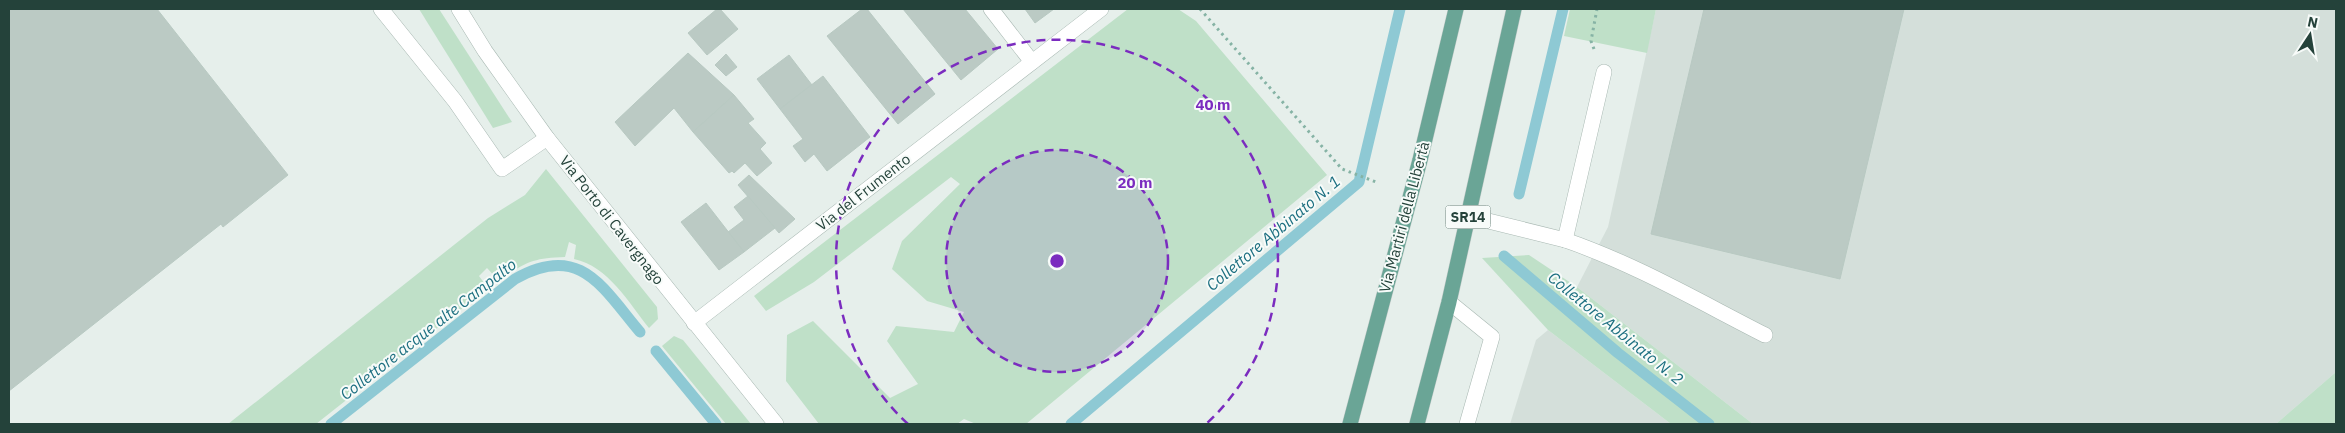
<svg xmlns="http://www.w3.org/2000/svg" width="2345" height="433" viewBox="0 0 2345 433" font-family="'IBM Plex Sans',sans-serif">
	<style>
		.built { fill: #d4dfda }
		.green { fill: #bfe0c8 }
		.lines { fill: none; stroke-linecap: round; stroke-linejoin: round }
		.stream { stroke: #8ec9d4; stroke-width: 11 }
		.building { fill: #bbcac4; stroke: #b8c9c2 }
		.service-casing { stroke: #a8b8b2; stroke-width: 16 }
		.minor-casing { stroke: #a8b8b2; stroke-width: 16 }
		.tertiary-casing { stroke: #a8b8b2; stroke-width: 16 }
		.primary-casing { stroke: #c2cac8; stroke-width: 16 }
		.path { stroke: #86b3a5; stroke-width: 3; stroke-dasharray: 2.5 4; stroke-linecap: butt }
		.service { stroke: #fff; stroke-width: 15 }
		.minor { stroke: #fff; stroke-width: 15 }
		.tertiary { stroke: #fff; stroke-width: 15 }
		.primary { stroke: #6aa596; stroke-width: 15 }
		.ring { fill: none; stroke: #7b2cbf; stroke-width: 2.5; stroke-dasharray: 9 6 }
		.labels { text-anchor: middle; dominant-baseline: central; stroke-width: 4; stroke-linejoin: round; paint-order: stroke }
		.shield { fill: #f7fbf9; stroke: #637a73; stroke-width: 1 }
		.shield-label { font-size: 14px; font-weight: bold; fill: #24423a }
		.street-label { font-size: 15px; fill: #24423a; stroke: #f7fbf9 }
		.water-label { font-size: 16px; font-style: italic; fill: #1c6f80; stroke: #f7fbf9 }
		.centre { fill: #7b2cbf; stroke: #f7fbf9; stroke-width: 2.5 }
		.ring-label { font-size: 15px; text-anchor: middle; font-weight: bold; fill: #7b2cbf; stroke: #f7fbf9; stroke-width: 4; stroke-linejoin: round; paint-order: stroke }
	</style>
	<rect width="100%" height="100%" fill="#e6efeb"/>
	<!-- built -->
	<g class="built">
		<polygon points="1656,9 2336,9 2336,372 2276,424 1753,424 1577,287 1608,227"/>
		<polygon points="1548,330 1671,424 1510,424 1536,340"/>
	</g>
	<!-- green -->
	<g class="green">
		<polygon points="419,9 439,9 512,122 493,128"/>
		<polygon points="1128,9 1178,9 1196,21 1327,175 1026,424 976,424 964,419 957,424 819,424 786,381 787,335 813,321 890,398 918,384 887,341 896,326 954,332 964,312 927,301 892,269 902,241 960,184 951,177 814,282 766,311 754,296"/>
		<polygon points="1570,9 1656,9 1647,53 1564,36"/>
		<path d="M546,169L657,307L658,319L649,328C629,303 608,266 574,259L576,245L569,242L565,257C533,258 525,262 499,281L487,268L479,276L488,288L316,424H228L488,218L525,195Z"/>
		<polygon points="1529,255 1577,287 1753,424 1671,424 1548,330 1482,258"/>
		<polygon points="674,336 683,340 751,424 726,424 662,346"/>
		<polygon points="2336,372 2336,424 2276,424"/>
	</g>
	<g class="lines">
		<!-- stream -->
		<g class="stream">
			<polyline points="1519,194 1563,9"/>
			<polyline points="1504,256 1618,353 1709,424"/>
			<polyline points="656,351 716,424"/>
			<path d="M331,424L515,279C580,242 602,287 640,332"/>
			<polyline points="1071,424 1359,182 1400,9"/>
		</g>
	</g>
	<!-- building -->
	<g class="building">
		<polygon points="9,9 157,9 288,175 223,227 221,224 9,391"/>
		<polygon points="717,9 720,9 738,29 707,55 688,33"/>
		<polygon points="862,9 867,9 935,94 898,124 827,36"/>
		<polygon points="903,9 965,9 998,49 961,80"/>
		<polygon points="1025,9 1054,9 1035,23"/>
		<polygon points="1704,9 1904,9 1840,279 1651,234"/>
		<polygon points="688,53 734,95 693,132 674,108 635,146 615,122"/>
		<polygon points="726,54 737,67 726,76 715,65"/>
		<polygon points="789,55 812,85 780,109 757,79"/>
		<polygon points="823,76 870,137 827,171 814,154 805,162 793,146 803,139 780,109"/>
		<polygon points="734,95 754,119 748,123 766,143 760,149 772,163 757,176 745,163 734,173 732,171 729,173 693,132"/>
		<polygon points="749,175 795,219 779,233 738,185"/>
		<polygon points="748,196 775,228 744,252 728,232 744,220 734,207"/>
		<polygon points="706,203 744,252 719,270 681,222"/>
	</g>
	<g class="lines">
		<!-- service casing -->
		<g class="service-casing">
			<g id="service">
				<polyline points="381,9 455,101 502,169 547,138"/>
				<polyline points="1468,216 1565,240 1604,72"/>
				<path d="M1565,240C1635,264 1700,302 1765,335"/>
				<polyline points="1449,302 1492,337 1467,424"/>
			</g>
		</g>
		<!-- minor casing -->
		<g class="minor-casing">
			<g id="minor">
				<polyline points="991,9 1032,62"/>
				<polyline points="694,323 1101,9"/>
			</g>
		</g>
		<!-- tertiary casing -->
		<g class="tertiary-casing">
			<polyline id="tertiary" points="459,9 485,51 547,138 776,424"/>
		</g>
		<!-- primary casing -->
		<g class="primary-casing">
			<g id="primary">
				<polyline points="1350,424 1420,160 1456,9"/>
				<polyline points="1417,424 1449,302 1514,9"/>
			</g>
		</g>
		<!-- path -->
		<g class="path">
			<polyline points="1200,9 1342,169 1376,182"/>
			<polyline points="1594,49 1591,41 1597,9"/>
		</g>
		<!-- service -->
		<use href="#service" class="service"/>
		<!-- minor -->
		<use href="#minor" class="minor"/>
		<!-- tertiary -->
		<use href="#tertiary" class="tertiary"/>
		<!-- primary -->
		<use href="#primary" class="primary"/>
	</g>
	<!-- distance rings -->
	<circle cx="1057" cy="261" r="111" fill="#7b2cbf" fill-opacity=".12"/>
	<g class="ring">
		<circle cx="1057" cy="261" r="111"/>
		<path d="M908 424A221 221 0 1 1 1206 424"/>
	</g>
	<g class="labels">
		<!-- shield labels -->
		<rect class="shield" x="1445.5" y="205.5" width="45" height="23" rx="4"/>
		<g class="shield-label">
			<text x="1468" y="217">SR14</text>
		</g>
		<!-- street labels -->
		<g class="street-label">
			<text transform="translate(863 192) rotate(-38)">Via del Frumento</text>
			<text transform="translate(1404 217) rotate(-75)">Via Martiri della Libertà</text>
			<text transform="translate(612 220) rotate(52)">Via Porto di Cavergnago</text>
		</g>
		<!-- water labels -->
		<g class="water-label">
			<text transform="translate(1273 233) rotate(-40)">Collettore Abbinato N. 1</text>
			<text transform="translate(1616 328) rotate(39)">Collettore Abbinato N. 2</text>
			<text transform="translate(428 329) rotate(-38)">Collettore acque alte Campalto</text>
		</g>
	</g>
	<circle cx="1057" cy="261" r="8" class="centre"/>
	<g class="ring-label">
		<text x="1213" y="110">40 m</text>
		<text x="1135" y="188">20 m</text>
	</g>
	<!-- border -->
	<rect width="2345" height="433" fill="none" stroke="#24423a" stroke-width="20"/>
	<!-- north arrow -->
	<g transform="translate(2310 35) rotate(12)" stroke="#f7fbf9" stroke-width="4" paint-order="stroke">
	<path d="M0-4L9 19L0 12L-9 19Z" fill="#24423a"/>
	<text y="-8" font-size="14" font-weight="bold" text-anchor="middle" fill="#24423a">N</text>
	</g>
</svg>
